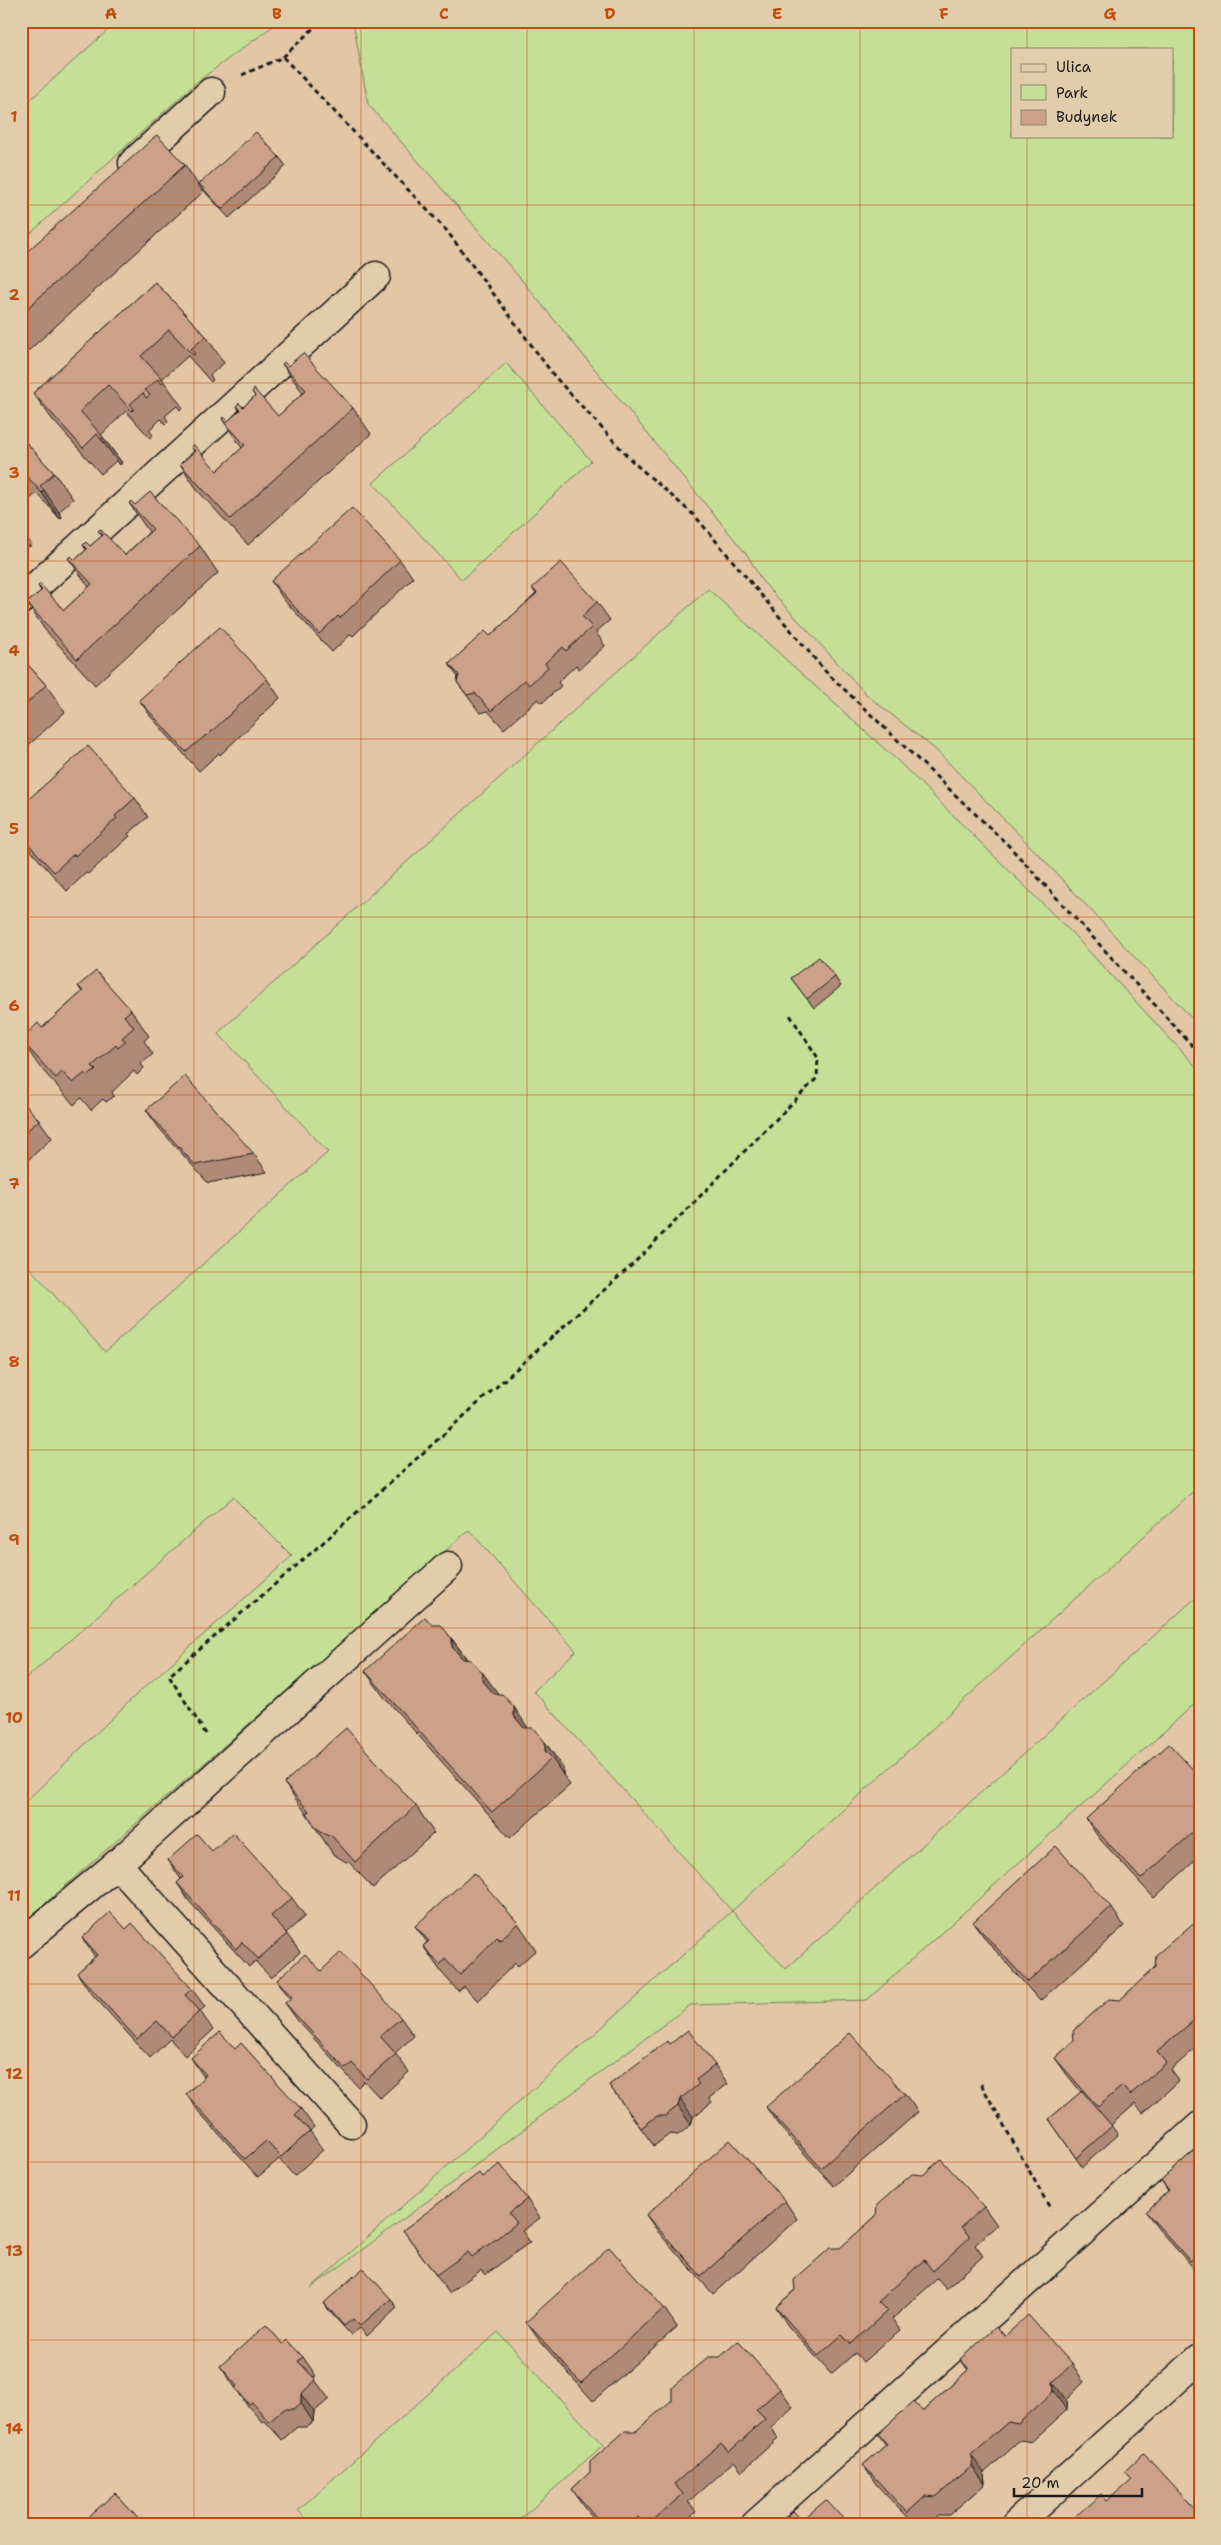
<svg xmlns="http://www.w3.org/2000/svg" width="1221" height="2545" viewBox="0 0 1221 2545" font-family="'Shantell Sans',sans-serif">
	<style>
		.green { fill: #c5df96; stroke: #707e59; fill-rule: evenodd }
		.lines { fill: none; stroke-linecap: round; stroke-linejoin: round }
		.minor-casing { stroke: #1c1c1c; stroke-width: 31 }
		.path { stroke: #1c1c1c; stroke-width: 3; stroke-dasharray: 5 4; stroke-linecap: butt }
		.minor { stroke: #e1cdab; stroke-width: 28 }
		.wall { fill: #af8a76; stroke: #1c1c1c }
		.shaded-wall { fill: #8f7060; stroke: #1c1c1c }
		.building { fill: #cca089; stroke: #1c1c1c }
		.grid { fill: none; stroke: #bf4d0f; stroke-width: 1; stroke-opacity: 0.55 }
		.neatline { fill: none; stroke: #bf4d0f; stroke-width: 2 }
		.grid-label { font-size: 16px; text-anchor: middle; font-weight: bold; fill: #bf4d0f }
	</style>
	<rect width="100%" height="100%" fill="#e3c6a6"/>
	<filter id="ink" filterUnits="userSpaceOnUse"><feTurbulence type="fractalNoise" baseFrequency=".02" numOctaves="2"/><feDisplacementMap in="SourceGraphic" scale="10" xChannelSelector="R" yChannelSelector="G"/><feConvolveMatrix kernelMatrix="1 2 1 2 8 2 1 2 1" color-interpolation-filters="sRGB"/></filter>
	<g filter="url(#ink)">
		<!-- green -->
		<g class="green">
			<polygon points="118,21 280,21 198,81 21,242 21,108"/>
			<path d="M353,21H1200V1027L1042,858L936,750L867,695L762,581L748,556L520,278L368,104ZM1012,49H1172V136H1012Z"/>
			<polygon points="506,363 591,461 462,580 373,483"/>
			<polygon points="708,589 899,762 1069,930 1200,1071 1200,1485 732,1911 786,1969 1200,1594 1200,1699 867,2000 690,2005 311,2288 732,1911 534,1691 576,1651 469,1530 21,1925 21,1806 137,1694 292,1556 233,1497 21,1683 21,1258 105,1352 328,1152 218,1033"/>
			<polygon points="498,2332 603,2445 515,2524 310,2524 298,2510"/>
		</g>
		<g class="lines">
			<!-- minor casing -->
			<g class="minor-casing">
				<g id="minor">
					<polyline points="133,163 211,92"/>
					<polyline points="21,600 376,276"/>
					<polyline points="117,1864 351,2124"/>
					<polyline points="21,1944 117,1864 448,1566"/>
					<polyline points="756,2524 1200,2126"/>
					<polyline points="1016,2524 1200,2358"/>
				</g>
			</g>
			<!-- path -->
			<g class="path">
				<polyline points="283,57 321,21"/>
				<polyline points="242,75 283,57 447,231 555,377 633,462 695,516 825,671 1008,845 1200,1054"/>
				<polyline points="206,1734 169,1676 326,1540 632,1265 817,1078 818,1058 788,1012"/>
				<polyline points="981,2084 1051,2210"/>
			</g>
			<!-- minor -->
			<use href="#minor" class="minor"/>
		</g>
		<!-- wall -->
		<g class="wall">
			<polygon points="279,157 286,166 229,218 206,193 199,184"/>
			<polygon points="185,165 203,192 25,354 21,350 21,257"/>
			<polygon points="155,282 206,336 224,363 210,375 213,380 211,382 188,356 162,379 183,408 180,410 177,406 165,416 168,421 165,424 161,419 149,430 153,435 150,438 126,411 101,435 122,463 120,465 116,461 101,474 52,419 33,393"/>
			<polygon points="282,364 288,366 353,408 371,434 248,545 198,491 180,464 194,451 191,447 217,471 242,448 222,419 228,421 239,410 236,406 243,407 255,396 252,392 278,416 303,393"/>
			<polygon points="21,437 54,473 73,499 59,512 62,517 60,519 37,493 21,507"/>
			<polygon points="129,503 135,505 200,546 218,573 95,685 45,630 27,603 41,591 38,586 64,610 89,587 68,558 75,560 86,550 83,545 90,546 102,536 98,531 125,555 149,532"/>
			<polygon points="21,530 32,545 29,547 26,543 21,547"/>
			<polygon points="400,560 413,578 353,636 351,634 332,652 284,600 271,581"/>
			<polygon points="532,588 597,602 610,620 596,632 605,646 579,669 576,665 558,682 561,686 542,703 538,699 504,729 488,711 480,713 457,682 458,677 449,664 490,636 536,594"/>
			<polygon points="21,657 46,685 65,712 21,752"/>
			<polygon points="267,679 280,698 220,755 219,753 199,771 152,718 139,700"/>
			<polygon points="135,798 148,817 128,834 130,836 88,874 86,873 67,891 21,840 21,806"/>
			<polygon points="835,977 841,986 814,1008 791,978"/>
			<polygon points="78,986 131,1010 149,1036 144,1041 153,1054 141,1064 144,1068 137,1075 134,1071 112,1092 114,1096 106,1102 103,1099 91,1110 81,1098 74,1105 39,1066 21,1040 42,1028 82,992"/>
			<polygon points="21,1100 39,1120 52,1138 26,1162 29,1166 21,1173"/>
			<polygon points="146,1110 254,1154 267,1172 208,1183 159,1128"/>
			<polygon points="432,1625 452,1639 467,1659 498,1694 528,1728 545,1742 563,1768 563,1775 570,1785 510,1838 384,1697 365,1671"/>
			<polygon points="1200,1777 1200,1856 1154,1898 1099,1838 1086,1819"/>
			<polygon points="284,1783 416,1806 434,1833 373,1888 348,1861 346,1862 333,1854 315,1827 309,1817 303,1809"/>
			<polygon points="212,1851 292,1898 305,1916 286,1933 300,1952 271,1978 255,1961 249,1967 189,1901 177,1883 181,1879 168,1860"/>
			<polygon points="1111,1907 1124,1926 1040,2001 986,1940 973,1922"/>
			<polygon points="518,1923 536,1950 518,1966 515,1963 478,2001 464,1986 458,1991 442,1973 423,1946 427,1942 415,1926"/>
			<polygon points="1200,1926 1200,2044 1171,2070 1179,2081 1143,2113 1135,2104 1111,2125 1118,2135 1082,2167 1049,2119 1081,2092 1068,2076 1055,2058 1120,2000"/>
			<polygon points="126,1929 192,1989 205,2007 200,2011 213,2030 185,2056 170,2039 150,2058 90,1992 77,1973 95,1957 82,1938"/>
			<polygon points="321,1971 401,2018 414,2036 395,2053 409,2072 380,2098 364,2081 358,2087 298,2021 285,2003 290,1999 277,1980"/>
			<polygon points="670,2044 715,2065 728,2084 709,2098 712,2102 693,2117 691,2125 678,2135 670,2134 654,2146 609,2085"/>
			<polygon points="235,2049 301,2109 314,2127 310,2131 323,2150 294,2176 279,2159 258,2177 199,2112 186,2094 204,2077 191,2058"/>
			<polygon points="905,2094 918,2112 834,2186 779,2126 766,2107"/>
			<polygon points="1200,2151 1200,2275 1159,2230 1146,2212 1168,2191 1161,2180"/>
			<polygon points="482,2177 527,2199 540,2218 522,2231 530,2242 485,2275 481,2270 449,2293 403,2230"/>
			<polygon points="785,2201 797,2219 713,2294 659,2233 646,2215"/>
			<polygon points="984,2207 997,2225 975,2245 983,2256 946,2289 937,2279 892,2319 900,2330 863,2362 855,2353 831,2374 788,2326 776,2307 876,2216"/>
			<polygon points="21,2238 27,2246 21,2251"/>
			<polygon points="391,2299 397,2308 367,2336 360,2328 351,2335 330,2312 324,2303"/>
			<polygon points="664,2308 677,2327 593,2401 539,2340 526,2322"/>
			<polygon points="1005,2336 1072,2364 1084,2382 1066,2400 1067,2410 1031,2442 1021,2440 984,2473 985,2484 949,2515 939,2515 929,2524 913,2524 876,2484 863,2465 886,2445 878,2434 923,2411 968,2370 960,2359"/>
			<polygon points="283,2344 303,2357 316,2376 313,2377 329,2399 314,2412 313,2422 306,2427 297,2427 282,2440 265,2421 262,2422 248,2406 220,2366"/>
			<polygon points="780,2389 793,2407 771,2427 778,2438 742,2471 734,2461 688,2502 696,2512 683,2524 599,2524 585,2508 572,2489 636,2431"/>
		</g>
		<!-- shaded-wall -->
		<g class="shaded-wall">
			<polygon points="103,437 122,463 120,465 101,439"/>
			<polygon points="44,490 62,517 60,519 42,493"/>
			<polygon points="452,1639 471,1665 471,1674 452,1647"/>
			<polygon points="483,1673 502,1699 500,1707 482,1680"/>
			<polygon points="514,1707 532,1734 533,1743 514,1716"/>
			<polygon points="545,1742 563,1768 563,1775 552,1758 545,1751"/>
			<polygon points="680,2099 693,2117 691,2125 678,2106"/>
			<polygon points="1053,2382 1066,2400 1067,2410 1054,2391"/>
			<polygon points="301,2394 314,2412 313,2422 301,2403"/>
			<polygon points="971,2455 984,2473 985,2484 972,2466"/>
		</g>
		<!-- building -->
		<g class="building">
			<polygon points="256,132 279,157 222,209 199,184"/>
			<polygon points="157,135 185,165 21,314 21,257"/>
			<polygon points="155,282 206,336 191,349 195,354 193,355 169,330 141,356 164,381 162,384 158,379 145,390 150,395 146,398 143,393 130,404 134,409 132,411 108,385 80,411 103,437 101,439 97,434 83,448 33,393"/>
			<polygon points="303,353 353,408 230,519 180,464 195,451 191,447 193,444 217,471 245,445 222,419 224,417 228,421 240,410 236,406 239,403 243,407 255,396 252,392 254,389 278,416 306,390 282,364 284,362 288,366"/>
			<polygon points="21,437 54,473 40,486 44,490 42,493 21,470"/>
			<polygon points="150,492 200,546 77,659 27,603 42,590 38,586 40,584 64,610 92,584 68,558 71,556 75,560 87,549 83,545 86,542 90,546 103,535 98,531 100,529 125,555 153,529 129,503 131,501 135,505"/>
			<polygon points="352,508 400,560 340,618 338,616 319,634 271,581"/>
			<polygon points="561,562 597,602 582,616 592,627 566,651 563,647 545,663 548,667 529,685 525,680 491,711 475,693 467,695 457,682 459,675 449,664 485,631 490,636 537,593 532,588"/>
			<polygon points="220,627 267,679 207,736 206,735 186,752 139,700"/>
			<polygon points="21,657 46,685 21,709"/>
			<polygon points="88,746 135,798 115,816 117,818 75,856 74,854 54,872 21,836 21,806"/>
			<polygon points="819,957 835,977 807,999 791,978"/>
			<polygon points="96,971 131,1010 124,1016 134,1027 122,1038 126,1041 118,1048 116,1045 92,1066 96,1070 88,1076 85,1073 73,1083 62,1072 56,1078 21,1040 21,1039 38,1023 42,1028 83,991 78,986"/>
			<polygon points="185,1076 254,1154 195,1165 146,1110"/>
			<polygon points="21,1100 39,1120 21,1136"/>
			<polygon points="425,1617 432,1625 441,1625 452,1639 452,1647 463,1659 471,1660 483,1673 482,1680 494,1694 502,1694 514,1707 514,1716 524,1728 533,1728 545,1742 545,1751 552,1758 492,1812 365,1671"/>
			<polygon points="346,1728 416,1806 355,1862 330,1834 328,1836 315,1827 307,1813 309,1811 284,1783"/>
			<polygon points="1169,1744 1200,1777 1200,1826 1141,1879 1086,1819"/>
			<polygon points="233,1833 292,1898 271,1916 287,1934 258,1959 242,1942 236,1949 177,1883 183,1877 168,1860 197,1834 212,1851"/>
			<polygon points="1056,1846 1111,1907 1028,1982 973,1922"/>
			<polygon points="474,1873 518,1923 500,1940 497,1937 460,1975 445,1959 440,1965 423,1946 429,1941 415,1926"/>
			<polygon points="110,1912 126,1929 132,1923 192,1989 185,1995 200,2011 172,2037 157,2021 137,2039 77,1973 97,1955 82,1938"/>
			<polygon points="1191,1925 1200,1926 1200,2015 1157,2052 1166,2063 1130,2095 1122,2086 1098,2107 1055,2058 1074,2041 1073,2031 1109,1999 1120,2000 1155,1967 1156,1955"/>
			<polygon points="341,1952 401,2018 380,2036 396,2054 367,2079 352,2063 345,2069 285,2003 292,1997 277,1980 305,1954 321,1971"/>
			<polygon points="688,2030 715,2065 696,2080 699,2084 680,2099 678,2106 665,2116 657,2116 641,2128 609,2085 667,2041 670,2044"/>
			<polygon points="220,2032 235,2049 241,2043 301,2109 295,2115 310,2131 281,2157 266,2141 245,2159 186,2094 206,2075 191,2058"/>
			<polygon points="850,2033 905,2094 821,2168 766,2107"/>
			<polygon points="1082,2091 1112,2126 1076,2158 1049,2119"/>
			<polygon points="730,2140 785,2201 701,2276 646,2215"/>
			<polygon points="1197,2148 1200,2151 1200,2252 1190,2261 1146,2212 1169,2190 1161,2180"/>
			<polygon points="941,2159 984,2207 961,2227 970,2237 933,2271 924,2260 878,2302 887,2311 851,2344 842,2335 818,2356 776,2307 795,2290 794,2280 830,2248 840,2248 876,2216 877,2205 912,2174 923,2175"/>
			<polygon points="500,2164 527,2199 509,2213 517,2223 472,2257 468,2252 436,2275 403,2230 479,2173 482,2177"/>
			<polygon points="609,2247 664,2308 581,2383 526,2322"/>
			<polygon points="363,2268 391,2299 360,2326 353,2319 344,2326 324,2303"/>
			<polygon points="1028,2315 1072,2364 1053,2382 1054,2391 1018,2424 1008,2422 971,2455 972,2466 936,2497 926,2496 907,2513 863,2465 887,2444 878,2434 914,2401 923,2411 969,2369 960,2359 996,2327 1005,2336"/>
			<polygon points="266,2325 283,2344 287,2340 303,2357 298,2361 316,2380 301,2394 301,2403 294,2409 284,2409 269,2422 252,2402 249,2404 235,2388 237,2386 220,2366"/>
			<polygon points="738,2341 780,2389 756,2410 765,2419 729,2452 721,2443 674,2484 683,2494 649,2524 645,2524 638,2517 630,2524 602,2524 572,2489 590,2472 590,2462 625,2431 636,2431 672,2400 672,2387 708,2357 720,2357"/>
			<polygon points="1144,2453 1200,2514 1200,2524 1067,2524 1101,2494 1107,2501 1132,2479 1125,2471"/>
			<polygon points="115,2493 143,2524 88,2524 85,2520"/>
			<polygon points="826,2500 848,2524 779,2524 793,2511 802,2520"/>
		</g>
	</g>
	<!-- grid -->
	<path class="grid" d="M194,21V2524M361,21V2524M527,21V2524M694,21V2524M860,21V2524M1027,21V49M1027,136V2524M21,205H1200M21,383H1200M21,561H1200M21,739H1200M21,917H1200M21,1095H1200M21,1272H1200M21,1450H1200M21,1628H1200M21,1806H1200M21,1984H1200M21,2162H1200M21,2340H1200"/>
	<!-- margin -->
	<rect width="1221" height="2545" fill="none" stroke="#e1cdab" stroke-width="55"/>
	<!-- legend -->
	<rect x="1011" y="48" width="162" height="90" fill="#e1cdab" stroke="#928672"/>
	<rect x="1021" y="64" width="25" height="8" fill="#e1cdab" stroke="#928672"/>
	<text x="1056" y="72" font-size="15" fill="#1c1c1c">Ulica</text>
	<rect x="1021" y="85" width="25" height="15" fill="#c5df96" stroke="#928672"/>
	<text x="1056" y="98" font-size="15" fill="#1c1c1c">Park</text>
	<rect x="1021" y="110" width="25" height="15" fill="#cca089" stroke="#928672"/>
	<text x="1056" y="122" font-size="15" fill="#1c1c1c">Budynek</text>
	<!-- scale -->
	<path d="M1014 2488v8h128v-8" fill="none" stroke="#1c1c1c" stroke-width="2.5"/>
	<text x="1021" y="2488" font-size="15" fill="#1c1c1c" stroke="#e1cdab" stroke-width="4" paint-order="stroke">20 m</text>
	<rect x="28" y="28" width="1166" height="2490" class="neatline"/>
	<g class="grid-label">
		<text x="111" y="19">A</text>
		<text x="277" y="19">B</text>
		<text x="444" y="19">C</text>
		<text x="610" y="19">D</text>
		<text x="777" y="19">E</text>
		<text x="944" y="19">F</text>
		<text x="1110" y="19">G</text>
		<text x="14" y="122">1</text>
		<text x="14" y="300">2</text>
		<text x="14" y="478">3</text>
		<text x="14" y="656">4</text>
		<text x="14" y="834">5</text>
		<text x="14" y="1011">6</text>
		<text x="14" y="1189">7</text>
		<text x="14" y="1367">8</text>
		<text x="14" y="1545">9</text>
		<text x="14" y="1723">10</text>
		<text x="14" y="1901">11</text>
		<text x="14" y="2079">12</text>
		<text x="14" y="2256">13</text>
		<text x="14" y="2434">14</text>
	</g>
</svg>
